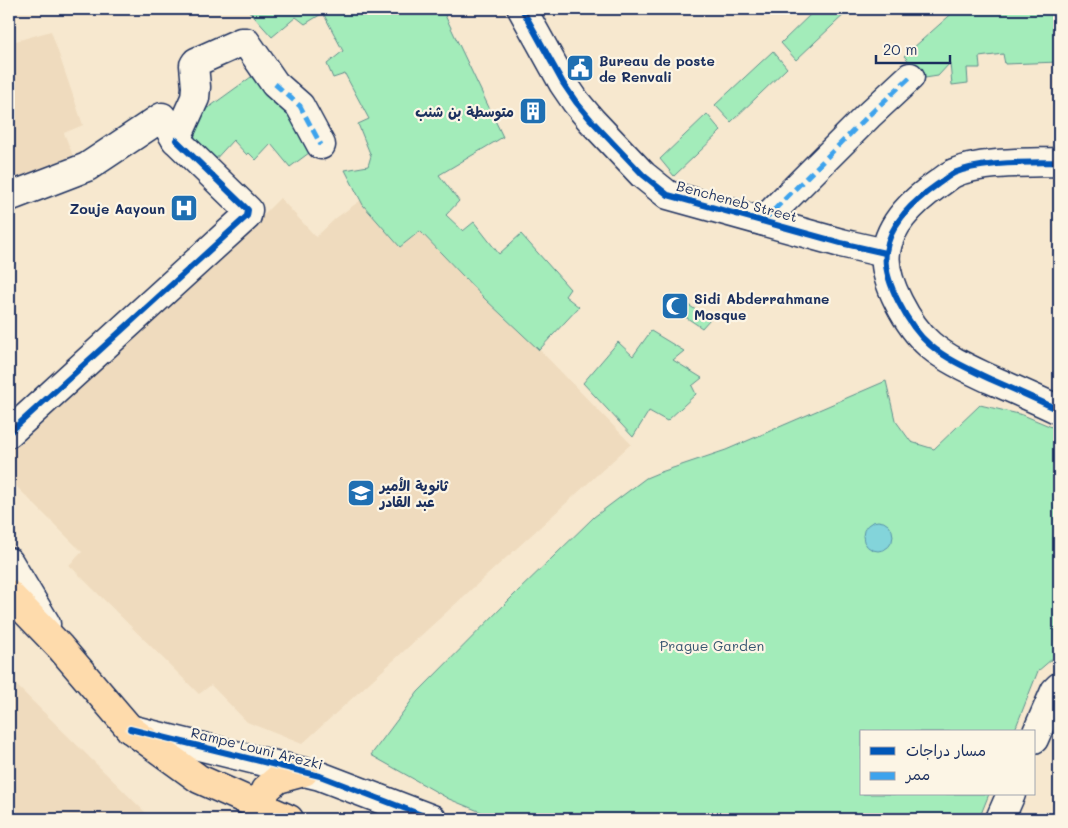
<svg xmlns="http://www.w3.org/2000/svg" width="1068" height="828" viewBox="0 0 1068 828" font-family="Mali,'Playpen Sans Arabic',sans-serif">
	<style>
		.built { fill: #efdbbe }
		.green { fill: #a3ecba; stroke: #5f8e8c }
		.water { fill: #83d4da; stroke: #5992a8 }
		.lines { fill: none; stroke-linecap: round; stroke-linejoin: round }
		.minor-casing { stroke: #1b2f5e; stroke-width: 31 }
		.major-casing { stroke: #1b2f5e; stroke-width: 31 }
		.minor { stroke: #fcf5e5; stroke-width: 28 }
		.major { stroke: #fedbac; stroke-width: 28 }
		.quiet { stroke: #3da3ed; stroke-width: 5; stroke-dasharray: 10 5; stroke-linecap: butt }
		.cycleway-casing { stroke: #fcf5e5; stroke-width: 9 }
		.cycleway { stroke: #0057b8; stroke-width: 6 }
		.labels { text-anchor: middle; dominant-baseline: central; stroke-width: 4.5; stroke-linejoin: round; paint-order: stroke }
		.poi-label { font-size: 14px; font-weight: bold; fill: #1b2f5e; stroke: #fcf5e5; text-anchor: start }
		.street-label { font-size: 14px; fill: #1b2f5e; stroke: #fcf5e5 }
		.park-label { font-size: 14px; fill: #365570; stroke: #fcf5e5 }
	</style>
	<rect width="100%" height="100%" fill="#f7e8cf"/>
	<filter id="ink" filterUnits="userSpaceOnUse"><feTurbulence type="fractalNoise" baseFrequency=".02" numOctaves="2"/><feDisplacementMap in="SourceGraphic" scale="10" xChannelSelector="R" yChannelSelector="G"/><feConvolveMatrix kernelMatrix="1 2 1 2 8 2 1 2 1" color-interpolation-filters="sRGB"/></filter>
	<g filter="url(#ink)">
		<!-- built -->
		<g class="built">
			<polygon points="9,17 16,41 51,31 83,125 64,133 75,161 9,185"/>
			<polygon points="280,198 316,237 336,218 361,200 400,247 420,231 485,299 532,342 631,444 302,744 247,722 211,685 199,694 69,565 82,552 9,479 9,433 254,224"/>
			<polygon points="9,678 152,819 9,819"/>
		</g>
		<!-- green -->
		<g class="green">
			<polygon points="247,9 442,9 503,137 439,175 459,201 446,215 463,231 474,222 499,254 521,234 570,289 565,296 579,307 539,350 485,299 420,231 400,247 363,205 345,170 368,166 371,156 358,124 369,119 345,74 333,78 327,64 343,51 323,13 305,24 296,17 272,37"/>
			<polygon points="816,9 850,9 796,60 781,43"/>
			<polygon points="957,9 1059,9 1059,62 1005,64 1003,54 979,57 980,68 967,68 968,83 952,85 950,63 938,76 925,78 904,56"/>
			<polygon points="773,51 787,68 731,122 715,105"/>
			<path d="M251,77L270,89L295,113L313,150L290,167L271,144L256,160L249,153L247,155L233,140L212,163L196,151C196,143 193,132 196,125C200,118 205,116 205,106L208,108Z"/>
			<polygon points="707,114 721,131 674,176 660,159"/>
			<polygon points="679,299 710,319 702,328 675,310"/>
			<polygon points="651,331 684,351 673,360 702,378 692,386 696,394 667,421 649,411 633,437 583,383 618,342 633,356"/>
			<polygon points="886,381 895,420 911,442 934,449 980,405 1023,415 1059,430 1059,653 1038,671 1014,732 862,732 862,794 989,794 979,819 498,819 449,799 371,755 418,692 514,595 594,517 646,478 658,473 726,450"/>
		</g>
		<!-- water -->
		<circle class="water" cx="878" cy="536" r="15"/>
		<g class="lines">
			<!-- minor casing -->
			<g class="minor-casing">
				<g id="minor">
					<polyline points="522,9 563,83 576,102 591,120 643,175 668,195 841,243 885,253"/>
					<path d="M1059,162C1029,163 981,161 954,173C948,176 943,181 938,184C915,200 890,222 886,252C882,280 909,327 930,345C948,360 969,369 990,379C1013,389 1036,399 1059,410"/>
					<polyline points="9,197 87,167 162,117 176,140 195,98 196,87 194,65 196,62 241,42 246,42 275,84 300,106 321,145"/>
					<polyline points="763,221 868,116 910,77"/>
					<polyline points="9,433 247,216 248,210 176,140"/>
					<polyline points="9,562 46,624"/>
					<polyline points="130,729 320,776 432,819"/>
					<polyline points="1034,739 1055,691 1059,687"/>
					<polyline points="1000,819 1011,794"/>
				</g>
			</g>
			<!-- major casing -->
			<g class="major-casing">
				<g id="major">
					<polyline points="9,594 60,647 130,729 199,779 289,819"/>
					<polyline points="263,809 265,790 278,779 304,772"/>
				</g>
			</g>
			<!-- minor -->
			<use href="#minor" class="minor"/>
			<!-- major -->
			<use href="#major" class="major"/>
			<!-- quiet -->
			<g class="quiet">
				<polyline points="275,84 300,106 321,145"/>
				<polyline points="763,221 868,116 910,77"/>
			</g>
			<!-- cycleway casing -->
			<g class="cycleway-casing">
				<g id="cycleway">
					<polyline points="522,9 563,83 576,102 591,120 643,175 668,195 841,243 885,253"/>
					<path d="M1059,162C1029,163 981,161 954,173C948,176 943,181 938,184C915,200 890,222 886,252C882,280 909,327 930,345C948,360 969,369 990,379C1013,389 1036,399 1059,410"/>
					<polyline points="9,433 247,216 248,210 176,140"/>
					<polyline points="130,729 320,776 432,819"/>
				</g>
			</g>
			<!-- cycleway -->
			<use href="#cycleway" class="cycleway"/>
		</g>
	</g>
	<!-- icons -->
	<defs>
		<g id="civic-square" transform="scale(1.4375)"><rect x="-9" y="-9" width="18" height="18" rx="4" fill="#1f6fb2" stroke="#fcf5e5"/><path d="M-.6-6.5H3V-4.5H.6V-3L4-1V1h2V6H-6V1h2V-1L-.6-3ZM-1.2 2.5V6h2.4V2.5Z" fill="#fff"/></g>
		<g id="building-square" transform="scale(1.4375)"><rect x="-9" y="-9" width="18" height="18" rx="4" fill="#1f6fb2" stroke="#fcf5e5"/><path d="M-4-6H4V6H1V3H-1V6H-4ZM-2.5-4.3h1.7v1.8h-1.7ZM.8-4.3h1.7v1.8H.8ZM-2.5-1h1.7V.8h-1.7ZM.8-1h1.7V.8H.8Z" fill="#fff"/></g>
		<g id="hospital-square" transform="scale(1.4375)"><rect x="-9" y="-9" width="18" height="18" rx="4" fill="#1f6fb2" stroke="#fcf5e5"/><path d="M-5-5h3v3.5h4V-5h3V5h-3V1.5h-4V5h-3Z" fill="#fff"/></g>
		<g id="mosque-square" transform="scale(1.4375)"><rect x="-9" y="-9" width="18" height="18" rx="4" fill="#1f6fb2" stroke="#fcf5e5"/><path d="M3.5-4.9A6 6 0 1 0 3.5 4.9A5 5 0 1 1 3.5-4.9Z" fill="#fff"/></g>
		<g id="school-square" transform="scale(1.4375)"><rect x="-9" y="-9" width="18" height="18" rx="4" fill="#1f6fb2" stroke="#fcf5e5"/><path d="M0-5L7-2L0 1L-7-2ZM-4 1L0 2.5L4 1V4Q0 6-4 4Z" fill="#fff"/></g>
	</defs>
	<g fill-rule="evenodd">
		<use href="#civic-square" x="580" y="68"/>
		<use href="#building-square" x="533" y="111"/>
		<use href="#hospital-square" x="184" y="208"/>
		<use href="#mosque-square" x="675" y="306"/>
		<use href="#school-square" x="361" y="493"/>
	</g>
	<g class="labels">
		<!-- poi labels -->
		<g class="poi-label">
			<text x="599" y="60">Bureau de poste<tspan x="599" dy="16">de Renvali</tspan></text>
			<text x="514" y="111" text-anchor="end">متوسطة بن شنب</text>
			<text x="165" y="208" text-anchor="end">Zouje Aayoun</text>
			<text x="694" y="298">Sidi Abderrahmane<tspan x="694" dy="16">Mosque</tspan></text>
			<text x="380" y="485">ثانوية الأمير<tspan x="380" dy="16">عبد القادر</tspan></text>
		</g>
		<!-- street labels -->
		<g class="street-label">
			<text transform="translate(737 201) rotate(15)">Bencheneb Street</text>
			<text transform="translate(257 748) rotate(14)">Rampe Louni Arezki</text>
		</g>
		<!-- park labels -->
		<g class="park-label">
			<text x="712" y="645">Prague Garden</text>
		</g>
	</g>
	<!-- margin -->
	<rect width="1068" height="828" fill="none" stroke="#fcf5e5" stroke-width="30"/>
	<rect x="15" y="15" width="1038" height="798" fill="none" stroke="#1b2f5e" stroke-width="2" filter="url(#ink)"/>
	<!-- legend -->
	<rect x="860" y="730" width="175" height="65" fill="#fcf5e5" stroke="#a2a6af"/>
	<rect x="870" y="747" width="25" height="8" fill="#0057b8" stroke="#a2a6af"/>
	<text x="906" y="756" font-size="15" fill="#1b2f5e">مسار دراجات</text>
	<rect x="870" y="772" width="25" height="8" fill="#3da3ed" stroke="#a2a6af"/>
	<text x="906" y="780" font-size="15" fill="#1b2f5e">ممر</text>
	<!-- scale -->
	<path d="M876 55v8h74v-8" fill="none" stroke="#1b2f5e" stroke-width="2.5"/>
	<text x="883" y="55" font-size="15" fill="#1b2f5e" stroke="#fcf5e5" stroke-width="4" paint-order="stroke">20 m</text>
</svg>
